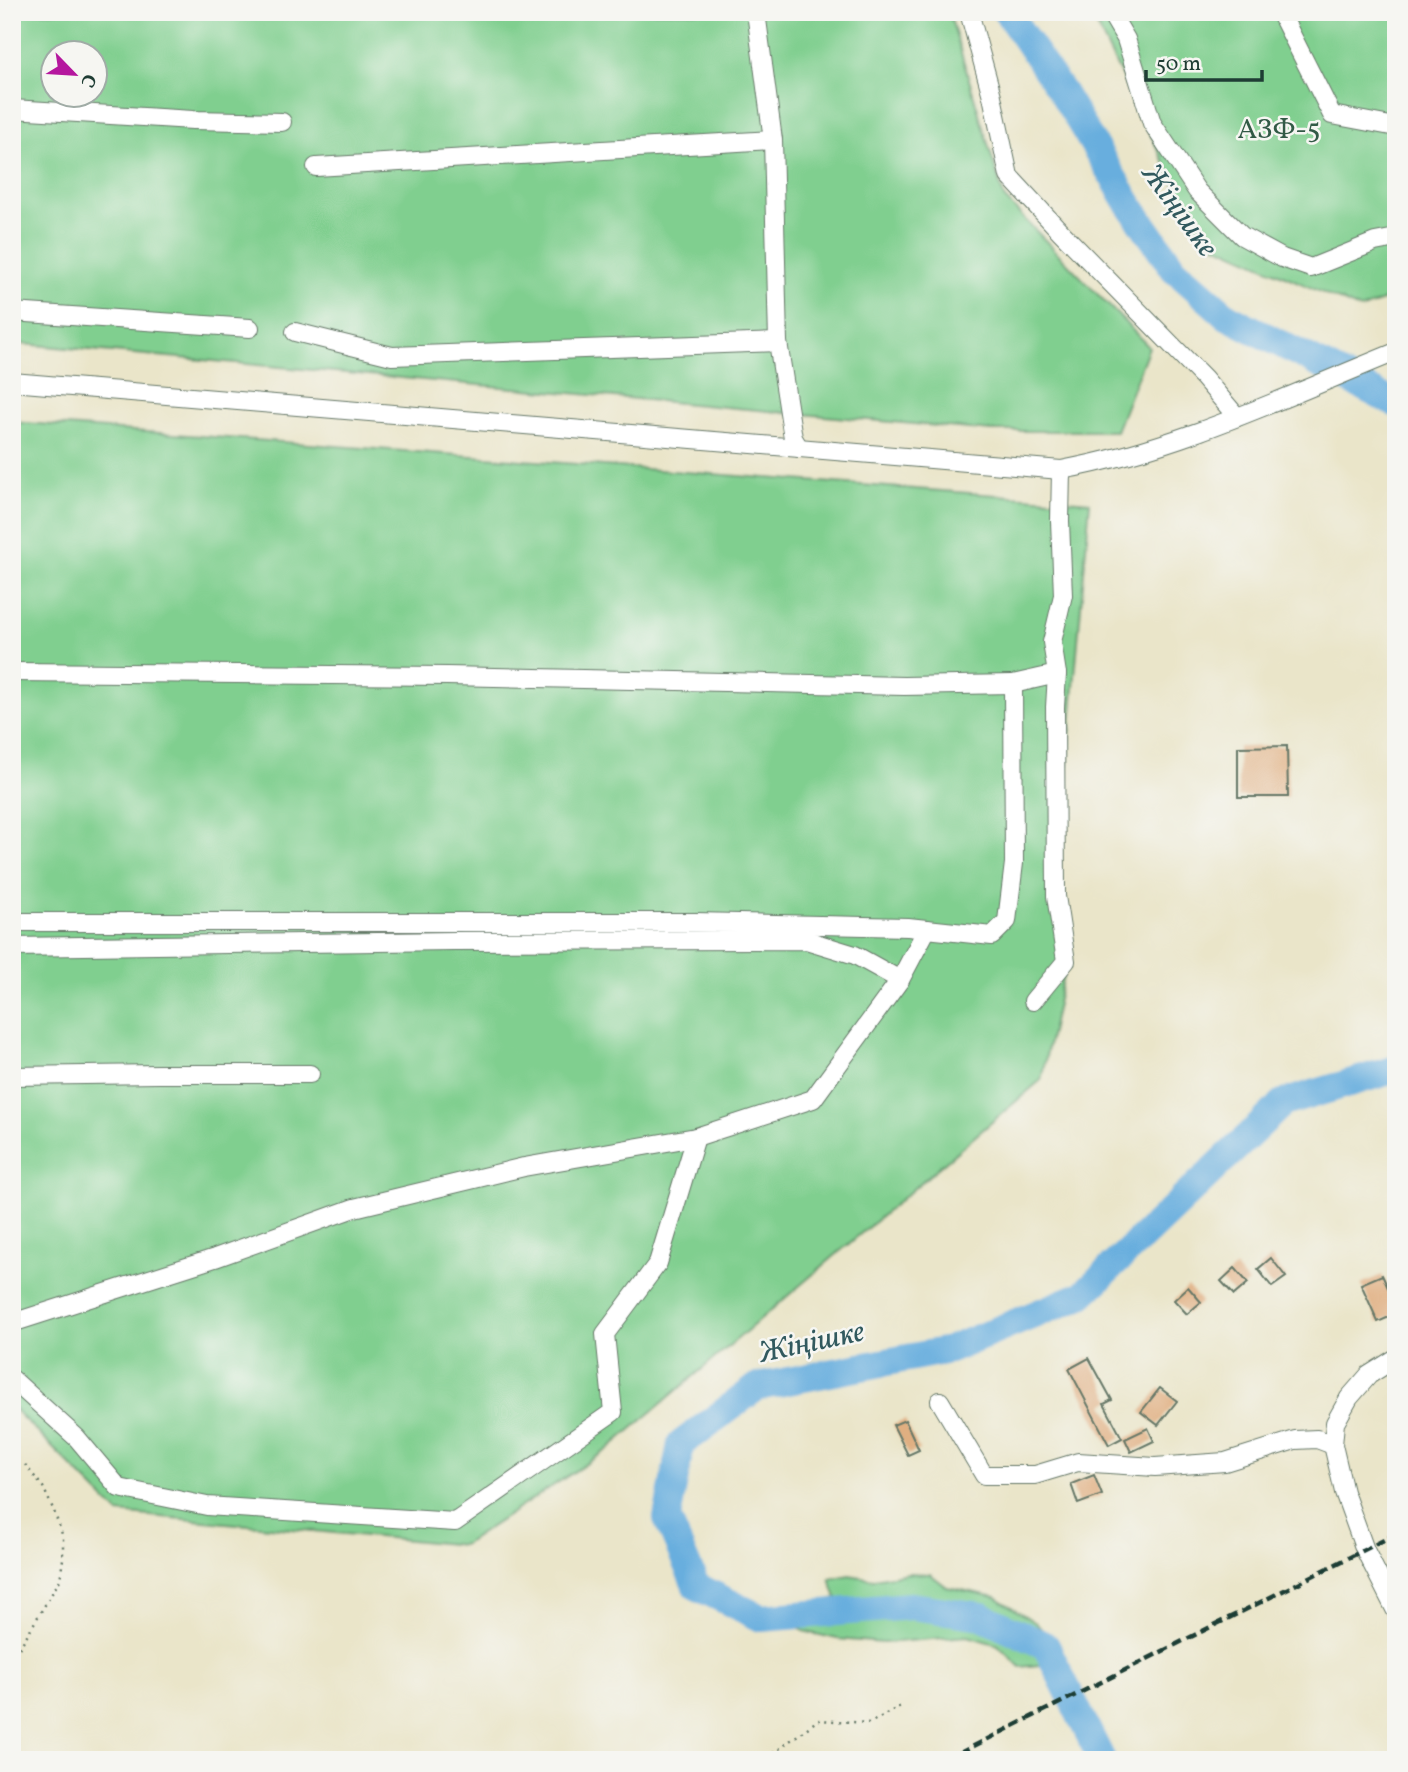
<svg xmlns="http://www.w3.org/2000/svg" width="1408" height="1772" viewBox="0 0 1408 1772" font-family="Vollkorn,serif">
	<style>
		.green { fill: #80cf8f; stroke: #508662; stroke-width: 2; fill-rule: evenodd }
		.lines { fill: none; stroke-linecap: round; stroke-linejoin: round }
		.river { stroke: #67aede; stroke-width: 28 }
		.building { fill: #e0af81 }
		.minor-casing { stroke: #667868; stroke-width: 20 }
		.path { stroke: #667868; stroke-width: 2.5; stroke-dasharray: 2 5; stroke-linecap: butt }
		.minor { stroke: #fff; stroke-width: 18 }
		.rail { stroke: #1f3d34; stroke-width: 4.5; stroke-dasharray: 10 5; stroke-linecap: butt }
		.labels { text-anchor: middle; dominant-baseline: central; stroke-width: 5; stroke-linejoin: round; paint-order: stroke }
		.park-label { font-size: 28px; fill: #325a46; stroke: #f6f6f2 }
		.water-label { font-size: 30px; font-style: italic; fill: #31595e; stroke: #f6f6f2 }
	</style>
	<rect width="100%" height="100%" fill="#f6f6f2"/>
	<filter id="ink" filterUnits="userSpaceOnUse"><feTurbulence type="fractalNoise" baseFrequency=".0143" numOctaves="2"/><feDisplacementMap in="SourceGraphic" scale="14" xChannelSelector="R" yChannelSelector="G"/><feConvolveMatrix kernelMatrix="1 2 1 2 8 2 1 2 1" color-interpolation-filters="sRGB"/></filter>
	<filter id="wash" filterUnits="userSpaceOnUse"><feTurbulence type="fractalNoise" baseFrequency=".00686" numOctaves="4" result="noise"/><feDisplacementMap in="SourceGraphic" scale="28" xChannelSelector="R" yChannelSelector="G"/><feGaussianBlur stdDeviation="1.57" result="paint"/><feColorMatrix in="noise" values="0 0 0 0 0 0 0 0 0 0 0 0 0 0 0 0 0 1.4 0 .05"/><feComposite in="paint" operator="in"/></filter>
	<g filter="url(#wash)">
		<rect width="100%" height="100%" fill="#eae5c9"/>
		<!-- green -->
		<g class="green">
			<path d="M12,12H949L1004,198L1149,347L1116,431H992L12,343ZM52,52H94V94H52Z"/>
			<polygon points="1090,12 1396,12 1396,295 1361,310 1202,239"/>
			<polygon points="12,422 1090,502 1056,896 1066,961 1041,1080 607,1450 463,1545 118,1513 12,1407"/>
			<polygon points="909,1573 930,1574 947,1587 996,1597 1036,1623 1045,1633 1054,1646 1049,1664 1020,1667 998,1645 968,1636 883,1643 837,1639 803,1631 797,1626 795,1609 837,1598 830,1579 849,1575 874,1579"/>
		</g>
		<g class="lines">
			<!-- river -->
			<g class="river">
				<polyline points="1007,12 1063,94 1131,207 1174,269 1227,316 1396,404"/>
				<polyline points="1102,1760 1046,1646 982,1616 911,1606 761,1618 696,1586 667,1518 681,1444 757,1387 949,1350 1082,1295 1283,1103 1396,1069"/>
			</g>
		</g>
		<g id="blocks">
			<!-- building -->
			<g class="building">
				<polygon points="1287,746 1288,797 1238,797 1238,747"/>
				<polygon points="1271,1258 1286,1277 1272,1287 1258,1269"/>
				<polygon points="1235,1268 1248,1283 1234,1295 1221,1281"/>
				<polygon points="1382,1275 1396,1305 1396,1314 1378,1322 1361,1284"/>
				<polygon points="1188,1287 1201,1302 1187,1314 1174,1300"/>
				<polygon points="1089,1358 1112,1400 1104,1404 1122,1438 1109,1445 1069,1369"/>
				<polygon points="1160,1388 1177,1401 1158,1425 1141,1412"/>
				<polygon points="905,1420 919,1450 908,1455 893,1425"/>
				<polygon points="1148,1428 1154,1441 1131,1452 1125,1439"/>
				<polygon points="1094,1475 1102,1495 1078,1504 1071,1484"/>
			</g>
		</g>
	</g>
	<g filter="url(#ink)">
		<use href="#blocks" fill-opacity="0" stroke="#667868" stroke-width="2"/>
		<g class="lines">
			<!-- minor casing -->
			<g class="minor-casing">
				<g id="minor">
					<polyline points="756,12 773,140 778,342 793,438 799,448"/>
					<polyline points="969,12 992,96 1009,176 1060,231 1204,378 1237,417"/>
					<polyline points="1110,12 1126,39 1152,123 1197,191 1242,236 1282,258 1311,268 1375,242 1396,238"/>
					<polyline points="1280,12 1332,115 1396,127"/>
					<polyline points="12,109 193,120 282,122"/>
					<polyline points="316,167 773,140"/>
					<polyline points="12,312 250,328"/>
					<polyline points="295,332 392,356 778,342"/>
					<path d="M12,382L1061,470C1177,449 1287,396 1396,352"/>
					<polyline points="12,672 447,676 904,686 1013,684"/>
					<polyline points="12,922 695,922 908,927 992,936 1007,921 1014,863 1013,684 1057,674"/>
					<polyline points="12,947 454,941 806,940 855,955 900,980 813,1099 696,1137 524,1167 354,1208 215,1258 12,1323"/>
					<polyline points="900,980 927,929"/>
					<polyline points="1033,1001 1066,961 1056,896 1055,707 1057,674 1052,642 1063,595 1060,521 1061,470"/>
					<polyline points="12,1076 159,1074 310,1074"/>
					<polyline points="1396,1358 1369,1375 1349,1398 1335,1423 1333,1445 1344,1492 1365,1550 1396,1611"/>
					<polyline points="12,1379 77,1438 119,1488 207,1506 455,1522 613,1412 605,1334 658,1263 696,1137"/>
					<polyline points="940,1401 984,1475 1035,1475 1078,1462 1155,1467 1225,1462 1295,1440 1317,1439 1333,1445"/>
				</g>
			</g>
			<!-- path -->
			<g class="path">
				<polyline points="12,1660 60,1580 63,1559 63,1537 54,1511 43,1487 22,1461"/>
				<polyline points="761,1760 771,1755 818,1720 870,1723 904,1704"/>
			</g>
			<!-- minor -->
			<use href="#minor" class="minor"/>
			<!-- rail -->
			<polyline class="rail" points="946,1760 1396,1534"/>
		</g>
	</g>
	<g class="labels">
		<!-- park labels -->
		<g class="park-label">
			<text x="1279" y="130">АЗФ-5</text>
		</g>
		<!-- water labels -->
		<g class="water-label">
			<text transform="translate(1179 211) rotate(54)">Жіңішке</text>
			<text transform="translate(812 1343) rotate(-12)">Жіңішке</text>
		</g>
	</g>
	<!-- margin -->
	<rect width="1408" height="1772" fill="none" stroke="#f6f6f2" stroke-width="42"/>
	<!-- north arrow -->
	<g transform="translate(74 74) rotate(115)"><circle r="33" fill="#f6f6f2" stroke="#a0aca6" stroke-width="2"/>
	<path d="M0-5L12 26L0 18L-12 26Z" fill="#b5179e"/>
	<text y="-10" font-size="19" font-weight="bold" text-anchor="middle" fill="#1f3d34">С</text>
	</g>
	<!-- scale -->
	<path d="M1146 70v10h116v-10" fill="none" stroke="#1f3d34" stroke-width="3.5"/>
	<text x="1156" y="70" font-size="21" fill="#1f3d34" stroke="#f6f6f2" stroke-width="5" paint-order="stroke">50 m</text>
</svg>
